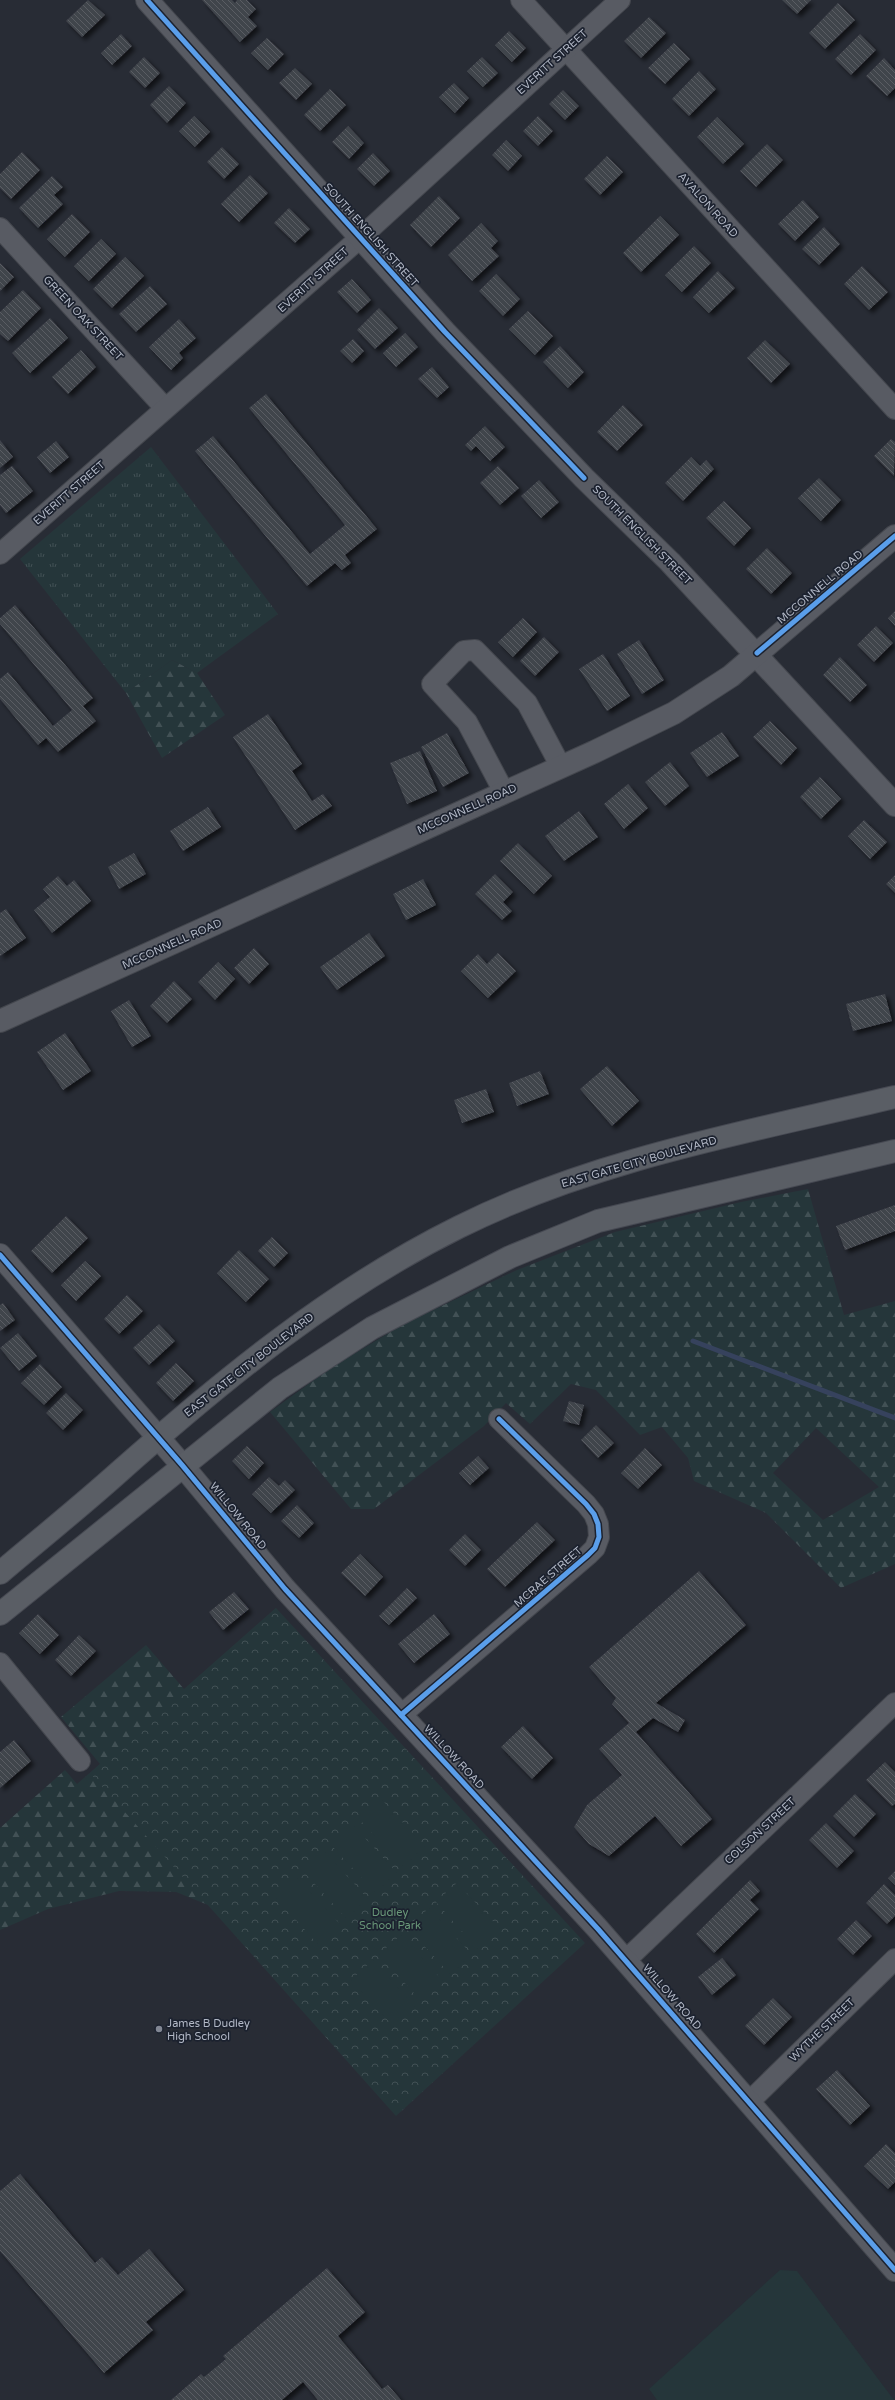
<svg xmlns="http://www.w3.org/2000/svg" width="895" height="2400" viewBox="0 0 895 2400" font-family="'Varela Round',sans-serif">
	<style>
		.grass { fill: url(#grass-tufts) }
		.forest { fill: url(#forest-firs); fill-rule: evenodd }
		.park { fill: url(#park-crowns) }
		.pitch { fill: #25363a }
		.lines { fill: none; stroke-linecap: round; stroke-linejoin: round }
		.stream { stroke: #36425d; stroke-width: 5 }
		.building { fill: url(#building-back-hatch); filter: url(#shadow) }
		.minor-casing { stroke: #44474e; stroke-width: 22 }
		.tertiary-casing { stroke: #44474e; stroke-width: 24 }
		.primary-casing { stroke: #464952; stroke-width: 24 }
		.minor { stroke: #585b63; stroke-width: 20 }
		.tertiary { stroke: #585b63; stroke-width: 22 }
		.primary { stroke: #5a5e65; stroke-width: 22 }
		.cycleway-casing { stroke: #1c222f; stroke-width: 8 }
		.cycleway { stroke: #5a9eea; stroke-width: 5 }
		.poi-dot { fill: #828793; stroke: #1c222f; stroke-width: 1.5 }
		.labels { text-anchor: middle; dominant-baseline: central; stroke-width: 3.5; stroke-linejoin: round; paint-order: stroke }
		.street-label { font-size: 11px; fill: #b2b8c6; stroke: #1c222f }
		.park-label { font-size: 11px; fill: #699778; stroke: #1c222f }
		.poi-label { font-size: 11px; fill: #b2b8c6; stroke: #1c222f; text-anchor: start }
	</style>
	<defs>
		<pattern id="grass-tufts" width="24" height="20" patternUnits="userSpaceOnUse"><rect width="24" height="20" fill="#25363a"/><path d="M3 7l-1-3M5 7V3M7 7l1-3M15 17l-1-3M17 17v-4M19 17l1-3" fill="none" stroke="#425155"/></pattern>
		<pattern id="forest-firs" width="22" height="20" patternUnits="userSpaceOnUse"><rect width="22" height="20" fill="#25363a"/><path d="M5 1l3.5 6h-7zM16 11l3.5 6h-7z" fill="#425155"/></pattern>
		<pattern id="park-crowns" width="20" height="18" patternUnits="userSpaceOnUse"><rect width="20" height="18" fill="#25363a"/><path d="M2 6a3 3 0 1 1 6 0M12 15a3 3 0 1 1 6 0" fill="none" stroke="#425155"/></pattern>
		<pattern id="building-back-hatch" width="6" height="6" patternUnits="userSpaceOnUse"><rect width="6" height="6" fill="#41444c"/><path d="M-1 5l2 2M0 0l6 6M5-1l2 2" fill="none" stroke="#5a5d64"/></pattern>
		<filter id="shadow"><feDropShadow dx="3.5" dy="3.5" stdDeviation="2" flood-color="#0009"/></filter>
	</defs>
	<rect width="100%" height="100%" fill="#282c35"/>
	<!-- grass -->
	<polygon class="grass" points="151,447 278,614 197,673 172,660 126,693 20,559"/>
	<!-- forest -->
	<g class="forest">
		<polygon points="172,660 197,673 225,715 162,758 126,693"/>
		<path d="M808,1189L844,1315L895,1301V1564L841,1588L766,1513L694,1481L688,1458L662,1427L640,1435L596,1390L571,1384L530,1424L506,1403L484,1426L374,1509H351L270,1412L332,1367L404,1324L517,1270L615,1232L741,1202ZM816,1428L879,1487L823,1520L773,1473Z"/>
		<polygon points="276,1608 208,1905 176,1892 119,1891 48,1909 0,1930 0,1828 65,1770 77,1784 100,1764 61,1717 146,1645 184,1689"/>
	</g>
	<!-- park -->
	<polygon class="park" points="276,1608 585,1943 396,2116 90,1773"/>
	<!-- pitch -->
	<g class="pitch">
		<polygon points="382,1800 425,1847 403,1866 360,1820"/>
		<polygon points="354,1826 397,1873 375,1892 332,1846"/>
		<polygon points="325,1852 368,1899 346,1918 304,1872"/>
		<polygon points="297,1878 340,1924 318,1944 276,1898"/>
		<polygon points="457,1883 500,1929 478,1949 436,1902"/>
		<polygon points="429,1908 472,1955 450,1974 408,1928"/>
		<polygon points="401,1935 443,1981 421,2001 379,1954"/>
		<polygon points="373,1960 415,2007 394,2027 351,1980"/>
		<polygon points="780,2270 797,2271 894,2400 657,2400 649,2389"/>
	</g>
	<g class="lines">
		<!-- stream -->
		<polyline class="stream" points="693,1341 895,1418"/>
	</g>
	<!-- building -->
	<g class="building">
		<polygon points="88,0 105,15 82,37 66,21"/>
		<polygon points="202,0 232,0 235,3 237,0 247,0 256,9 248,17 257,26 240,42"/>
		<polygon points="782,0 811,0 797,14"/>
		<polygon points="838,3 855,20 825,49 809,33"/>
		<polygon points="649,17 666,33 641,58 624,41"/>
		<polygon points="509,31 526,48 512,62 495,45"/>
		<polygon points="121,34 132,46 112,65 101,53"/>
		<polygon points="860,34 876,50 851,75 835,59"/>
		<polygon points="267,38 284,54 268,70 251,53"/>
		<polygon points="674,43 690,59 665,84 648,68"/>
		<polygon points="144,57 160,73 145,88 129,72"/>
		<polygon points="482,57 498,73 483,87 467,71"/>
		<polygon points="884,58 895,70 895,88 887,96 866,76"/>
		<polygon points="295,68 312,84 296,100 279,83"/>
		<polygon points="699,71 716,89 689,116 672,99"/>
		<polygon points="454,83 469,98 455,113 439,97"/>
		<polygon points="169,86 186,103 167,123 150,105"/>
		<polygon points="330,89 346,105 320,131 304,115"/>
		<polygon points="563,90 579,106 565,120 549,104"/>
		<polygon points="194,116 210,132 195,147 179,131"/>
		<polygon points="538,116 553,131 538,146 523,131"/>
		<polygon points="717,117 744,144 723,164 697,137"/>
		<polygon points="348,126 364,143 349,159 332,142"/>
		<polygon points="506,140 522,156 508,171 492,155"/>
		<polygon points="767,144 783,160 756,187 740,171"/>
		<polygon points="222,147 239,164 224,179 207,162"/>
		<polygon points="22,152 40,170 11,199 0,188 0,174"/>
		<polygon points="373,153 390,171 374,186 357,169"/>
		<polygon points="607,156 623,172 600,195 584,179"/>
		<polygon points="250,175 268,193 239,222 221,204"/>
		<polygon points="52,176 63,187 54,195 63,204 38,228 19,208"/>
		<polygon points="439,196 460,218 431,247 410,225"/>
		<polygon points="803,200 819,217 795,241 778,224"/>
		<polygon points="289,208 310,229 295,243 274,223"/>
		<polygon points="72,214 90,232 65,257 47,239"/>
		<polygon points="660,216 679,235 641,272 623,253"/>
		<polygon points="481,223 498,241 491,248 499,256 472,281 448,255"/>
		<polygon points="824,227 840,244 819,265 802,249"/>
		<polygon points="101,239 116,254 89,281 74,266"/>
		<polygon points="694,246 711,263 682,292 665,275"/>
		<polygon points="125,257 144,276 112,308 93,289"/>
		<polygon points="0,263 14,277 0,291"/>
		<polygon points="862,266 888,292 869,310 844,284"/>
		<polygon points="718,271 735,288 709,313 693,297"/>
		<polygon points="496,274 520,299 503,316 479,291"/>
		<polygon points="352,279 371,300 357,313 337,292"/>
		<polygon points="150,286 167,304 136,332 119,314"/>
		<polygon points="23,290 41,308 8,341 0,334 0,312"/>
		<polygon points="379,308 398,328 375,349 357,330"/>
		<polygon points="528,311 553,336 535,355 509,329"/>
		<polygon points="50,318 68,338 30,373 12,353"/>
		<polygon points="179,319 196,338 179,353 183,358 171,370 149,347"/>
		<polygon points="405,333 418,347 396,367 383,353"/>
		<polygon points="353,339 364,351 352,363 340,351"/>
		<polygon points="765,340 790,364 771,383 747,358"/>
		<polygon points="560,346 584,372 568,388 543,362"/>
		<polygon points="81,350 96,367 68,394 52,377"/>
		<polygon points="432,367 449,387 437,398 418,379"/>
		<polygon points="266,394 377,529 345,555 351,563 342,570 335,563 307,586 195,451 213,436 310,554 345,525 249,408"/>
		<polygon points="623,405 643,425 617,451 597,432"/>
		<polygon points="485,426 505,447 490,461 476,446 471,451 465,445"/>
		<polygon points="891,439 895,442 894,476 874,456"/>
		<polygon points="0,440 13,457 0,468"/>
		<polygon points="56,441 69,457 50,473 37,457"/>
		<polygon points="691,457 700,466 706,460 714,469 683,501 665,483"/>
		<polygon points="12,466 33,491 6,513 0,505 0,475"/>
		<polygon points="498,466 519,488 500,505 480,483"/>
		<polygon points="819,478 841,500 821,521 798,498"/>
		<polygon points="539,480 559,502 541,518 521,496"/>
		<polygon points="724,501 751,528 734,546 706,518"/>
		<polygon points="767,548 792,573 771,594 746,569"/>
		<polygon points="15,605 93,698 83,706 96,721 58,752 46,738 38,745 0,699 0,679 8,672 53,726 72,710 0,624 0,618"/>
		<polygon points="895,611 895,626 888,618"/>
		<polygon points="523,618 537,632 513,657 498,642"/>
		<polygon points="876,626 893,643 874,662 857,645"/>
		<polygon points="544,637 559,652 535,676 520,661"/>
		<polygon points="639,640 664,680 642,694 617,654"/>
		<polygon points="603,654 630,696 607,711 579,669"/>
		<polygon points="840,657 867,685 850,702 823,675"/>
		<polygon points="268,714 302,764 292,771 312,801 323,794 332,806 295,830 233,737"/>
		<polygon points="770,721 797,748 781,765 753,737"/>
		<polygon points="722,732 739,756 707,777 690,753"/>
		<polygon points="447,733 469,773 443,787 421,747"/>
		<polygon points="420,751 437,791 407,804 390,763"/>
		<polygon points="670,762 689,786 665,806 645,782"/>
		<polygon points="820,777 841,799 821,819 800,797"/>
		<polygon points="628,784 648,808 624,829 604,804"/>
		<polygon points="208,807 221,827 183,851 170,831"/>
		<polygon points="579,811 598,837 564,861 545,836"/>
		<polygon points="864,820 887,842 870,859 848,836"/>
		<polygon points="518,843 552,876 534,894 500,861"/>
		<polygon points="134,853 146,874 119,889 108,867"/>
		<polygon points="495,874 513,892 503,902 512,911 502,920 475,894"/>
		<polygon points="895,875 895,893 886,884"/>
		<polygon points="58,876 67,886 74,880 91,901 52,933 34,910 50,897 43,889"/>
		<polygon points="423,879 436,905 406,920 393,894"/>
		<polygon points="6,909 26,938 0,956 0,913"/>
		<polygon points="369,933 385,956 337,990 320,967"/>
		<polygon points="254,948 269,964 249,984 234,968"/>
		<polygon points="498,953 516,971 488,998 461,971 478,954 487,964"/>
		<polygon points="218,962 235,979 215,1000 198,982"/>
		<polygon points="174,981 192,999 167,1023 150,1006"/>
		<polygon points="885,994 892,1021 853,1031 846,1004"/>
		<polygon points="129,1000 151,1036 132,1047 111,1011"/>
		<polygon points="65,1033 91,1071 63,1090 37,1052"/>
		<polygon points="607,1066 639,1101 612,1126 580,1089"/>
		<polygon points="540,1071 549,1094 517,1106 509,1083"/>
		<polygon points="486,1089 494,1112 462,1123 454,1100"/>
		<polygon points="895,1205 895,1231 845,1250 836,1226"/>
		<polygon points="66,1216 88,1238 52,1273 31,1251"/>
		<polygon points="272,1237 288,1253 274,1267 258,1251"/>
		<polygon points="239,1250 269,1279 246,1302 217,1273"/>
		<polygon points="85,1261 101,1276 76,1301 61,1285"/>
		<polygon points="127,1295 143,1311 119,1334 104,1319"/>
		<polygon points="3,1303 15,1320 0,1331 0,1305"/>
		<polygon points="159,1324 175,1341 149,1365 133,1348"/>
		<polygon points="18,1333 37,1356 19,1371 0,1348"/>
		<polygon points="176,1363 194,1381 173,1401 156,1383"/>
		<polygon points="40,1364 62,1387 44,1405 21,1383"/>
		<polygon points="66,1393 83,1410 63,1430 46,1413"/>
		<polygon points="569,1401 584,1405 579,1425 563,1421"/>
		<polygon points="596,1425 614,1443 598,1458 581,1440"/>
		<polygon points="247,1446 264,1463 249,1479 232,1461"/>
		<polygon points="645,1448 662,1465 638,1489 621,1473"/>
		<polygon points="478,1456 489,1468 470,1485 459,1473"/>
		<polygon points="269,1477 279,1486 285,1480 295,1490 271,1513 252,1494"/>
		<polygon points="297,1505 314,1523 299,1538 281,1521"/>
		<polygon points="537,1522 555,1540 505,1587 487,1569"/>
		<polygon points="465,1534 481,1550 465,1566 449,1550"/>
		<polygon points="360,1554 383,1577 365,1596 341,1573"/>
		<polygon points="699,1571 746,1625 656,1703 685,1720 678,1732 653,1718 636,1732 712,1819 681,1846 655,1816 609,1856 589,1844 574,1827 587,1805 622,1775 599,1749 629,1723 612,1704 616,1698 589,1667"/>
		<polygon points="407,1588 417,1598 389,1625 379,1616"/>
		<polygon points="234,1592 249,1609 223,1630 209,1612"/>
		<polygon points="38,1614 59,1635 40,1654 19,1633"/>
		<polygon points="434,1614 450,1634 414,1663 398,1644"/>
		<polygon points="79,1635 96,1651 71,1676 55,1660"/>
		<polygon points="523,1726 553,1758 532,1779 501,1747"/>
		<polygon points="14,1740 31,1761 0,1788 0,1752"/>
		<polygon points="885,1762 895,1772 895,1804 892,1806 866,1780"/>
		<polygon points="855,1794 876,1814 854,1837 833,1816"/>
		<polygon points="826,1823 854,1851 837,1868 809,1840"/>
		<polygon points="895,1871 895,1885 888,1878"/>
		<polygon points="750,1880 760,1891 750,1900 759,1909 714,1953 696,1934"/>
		<polygon points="884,1884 895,1895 895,1916 887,1924 866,1903"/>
		<polygon points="856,1920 872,1936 853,1955 837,1939"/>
		<polygon points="722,1958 736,1975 712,1995 698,1977"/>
		<polygon points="773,1998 792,2017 764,2045 745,2026"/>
		<polygon points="837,2070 870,2106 850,2125 816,2089"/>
		<polygon points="886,2144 895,2153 895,2182 888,2189 864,2166"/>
		<polygon points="20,2174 95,2263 102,2257 118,2275 149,2249 184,2290 146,2322 153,2330 104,2373 0,2251 0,2191"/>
		<polygon points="327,2268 365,2312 338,2336 382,2389 388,2385 401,2400 318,2400 303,2382 282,2400 171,2400 201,2374 204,2377 226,2359 223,2356"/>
	</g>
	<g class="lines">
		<!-- minor casing -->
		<g class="minor-casing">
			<g id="minor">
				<polyline points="521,0 895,409"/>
				<polyline points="0,228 165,408"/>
				<polyline points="0,554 360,238 620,0"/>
				<polyline points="504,792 467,722 432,684 464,651 475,650 527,703 561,767"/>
				<polyline points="0,1663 80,1761"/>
				<polyline points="401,1715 588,1555 595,1548 599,1537 598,1524 594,1514 586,1504 499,1419"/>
				<polyline points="626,1960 895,1703"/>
				<polyline points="749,2102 895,1959"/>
			</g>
		</g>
		<!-- tertiary casing -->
		<g class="tertiary-casing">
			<g id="tertiary">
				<polyline points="147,0 445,332 584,478 670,562 895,805"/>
				<polyline points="0,1021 594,752 674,713 731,676 895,536"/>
				<polyline points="0,1255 182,1465 285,1589 598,1929 895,2270"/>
			</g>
		</g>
		<!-- primary casing -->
		<g class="primary-casing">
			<g id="primary">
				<path d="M0,1573C40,1539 80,1507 119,1472C224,1379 332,1290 459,1227C595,1159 748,1132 895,1097"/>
				<polyline points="0,1614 280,1388 372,1328 510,1257 598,1221 895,1151"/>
			</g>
		</g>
		<!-- minor -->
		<use href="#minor" class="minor"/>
		<!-- tertiary -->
		<use href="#tertiary" class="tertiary"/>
		<!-- primary -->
		<use href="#primary" class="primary"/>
		<!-- cycleway casing -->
		<g class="cycleway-casing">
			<g id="cycleway">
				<polyline points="147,0 445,332 584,478"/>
				<polyline points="757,653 895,536"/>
				<polyline points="0,1255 182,1465 285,1589 598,1929 895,2270"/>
				<polyline points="401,1715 588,1555 595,1548 599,1537 598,1524 594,1514 586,1504 499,1419"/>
			</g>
		</g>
		<!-- cycleway -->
		<use href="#cycleway" class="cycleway"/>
	</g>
	<!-- markers -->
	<circle class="poi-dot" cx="159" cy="2029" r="4"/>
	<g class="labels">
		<!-- street labels -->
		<g class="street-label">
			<text transform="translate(552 62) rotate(-42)">EVERITT STREET</text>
			<text transform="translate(708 205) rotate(48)">AVALON ROAD</text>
			<text transform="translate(371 235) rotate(48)">SOUTH ENGLISH STREET</text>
			<text transform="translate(313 280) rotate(-42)">EVERITT STREET</text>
			<text transform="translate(83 318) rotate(47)">GREEN OAK STREET</text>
			<text transform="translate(69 493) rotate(-41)">EVERITT STREET</text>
			<text transform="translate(642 535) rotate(45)">SOUTH ENGLISH STREET</text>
			<text transform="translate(820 587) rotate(-40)">MCCONNELL ROAD</text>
			<text transform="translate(467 809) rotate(-24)">MCCONNELL ROAD</text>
			<text transform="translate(172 944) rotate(-24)">MCCONNELL ROAD</text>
			<text transform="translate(639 1162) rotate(-16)">EAST GATE CITY BOULEVARD</text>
			<text transform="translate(249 1365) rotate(-38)">EAST GATE CITY BOULEVARD</text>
			<text transform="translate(238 1516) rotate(51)">WILLOW ROAD</text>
			<text transform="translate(548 1577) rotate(-41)">MCRAE STREET</text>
			<text transform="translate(454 1757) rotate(47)">WILLOW ROAD</text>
			<text transform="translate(760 1831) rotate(-43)">COLSON STREET</text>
			<text transform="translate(672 1997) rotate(49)">WILLOW ROAD</text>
			<text transform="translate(822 2030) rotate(-44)">WYTHE STREET</text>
		</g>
		<!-- park labels -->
		<g class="park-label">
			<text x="390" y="1912">Dudley<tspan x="390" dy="13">School Park</tspan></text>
		</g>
		<!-- poi labels -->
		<g class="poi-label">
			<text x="167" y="2023">James B Dudley<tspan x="167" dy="13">High School</tspan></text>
		</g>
	</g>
</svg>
